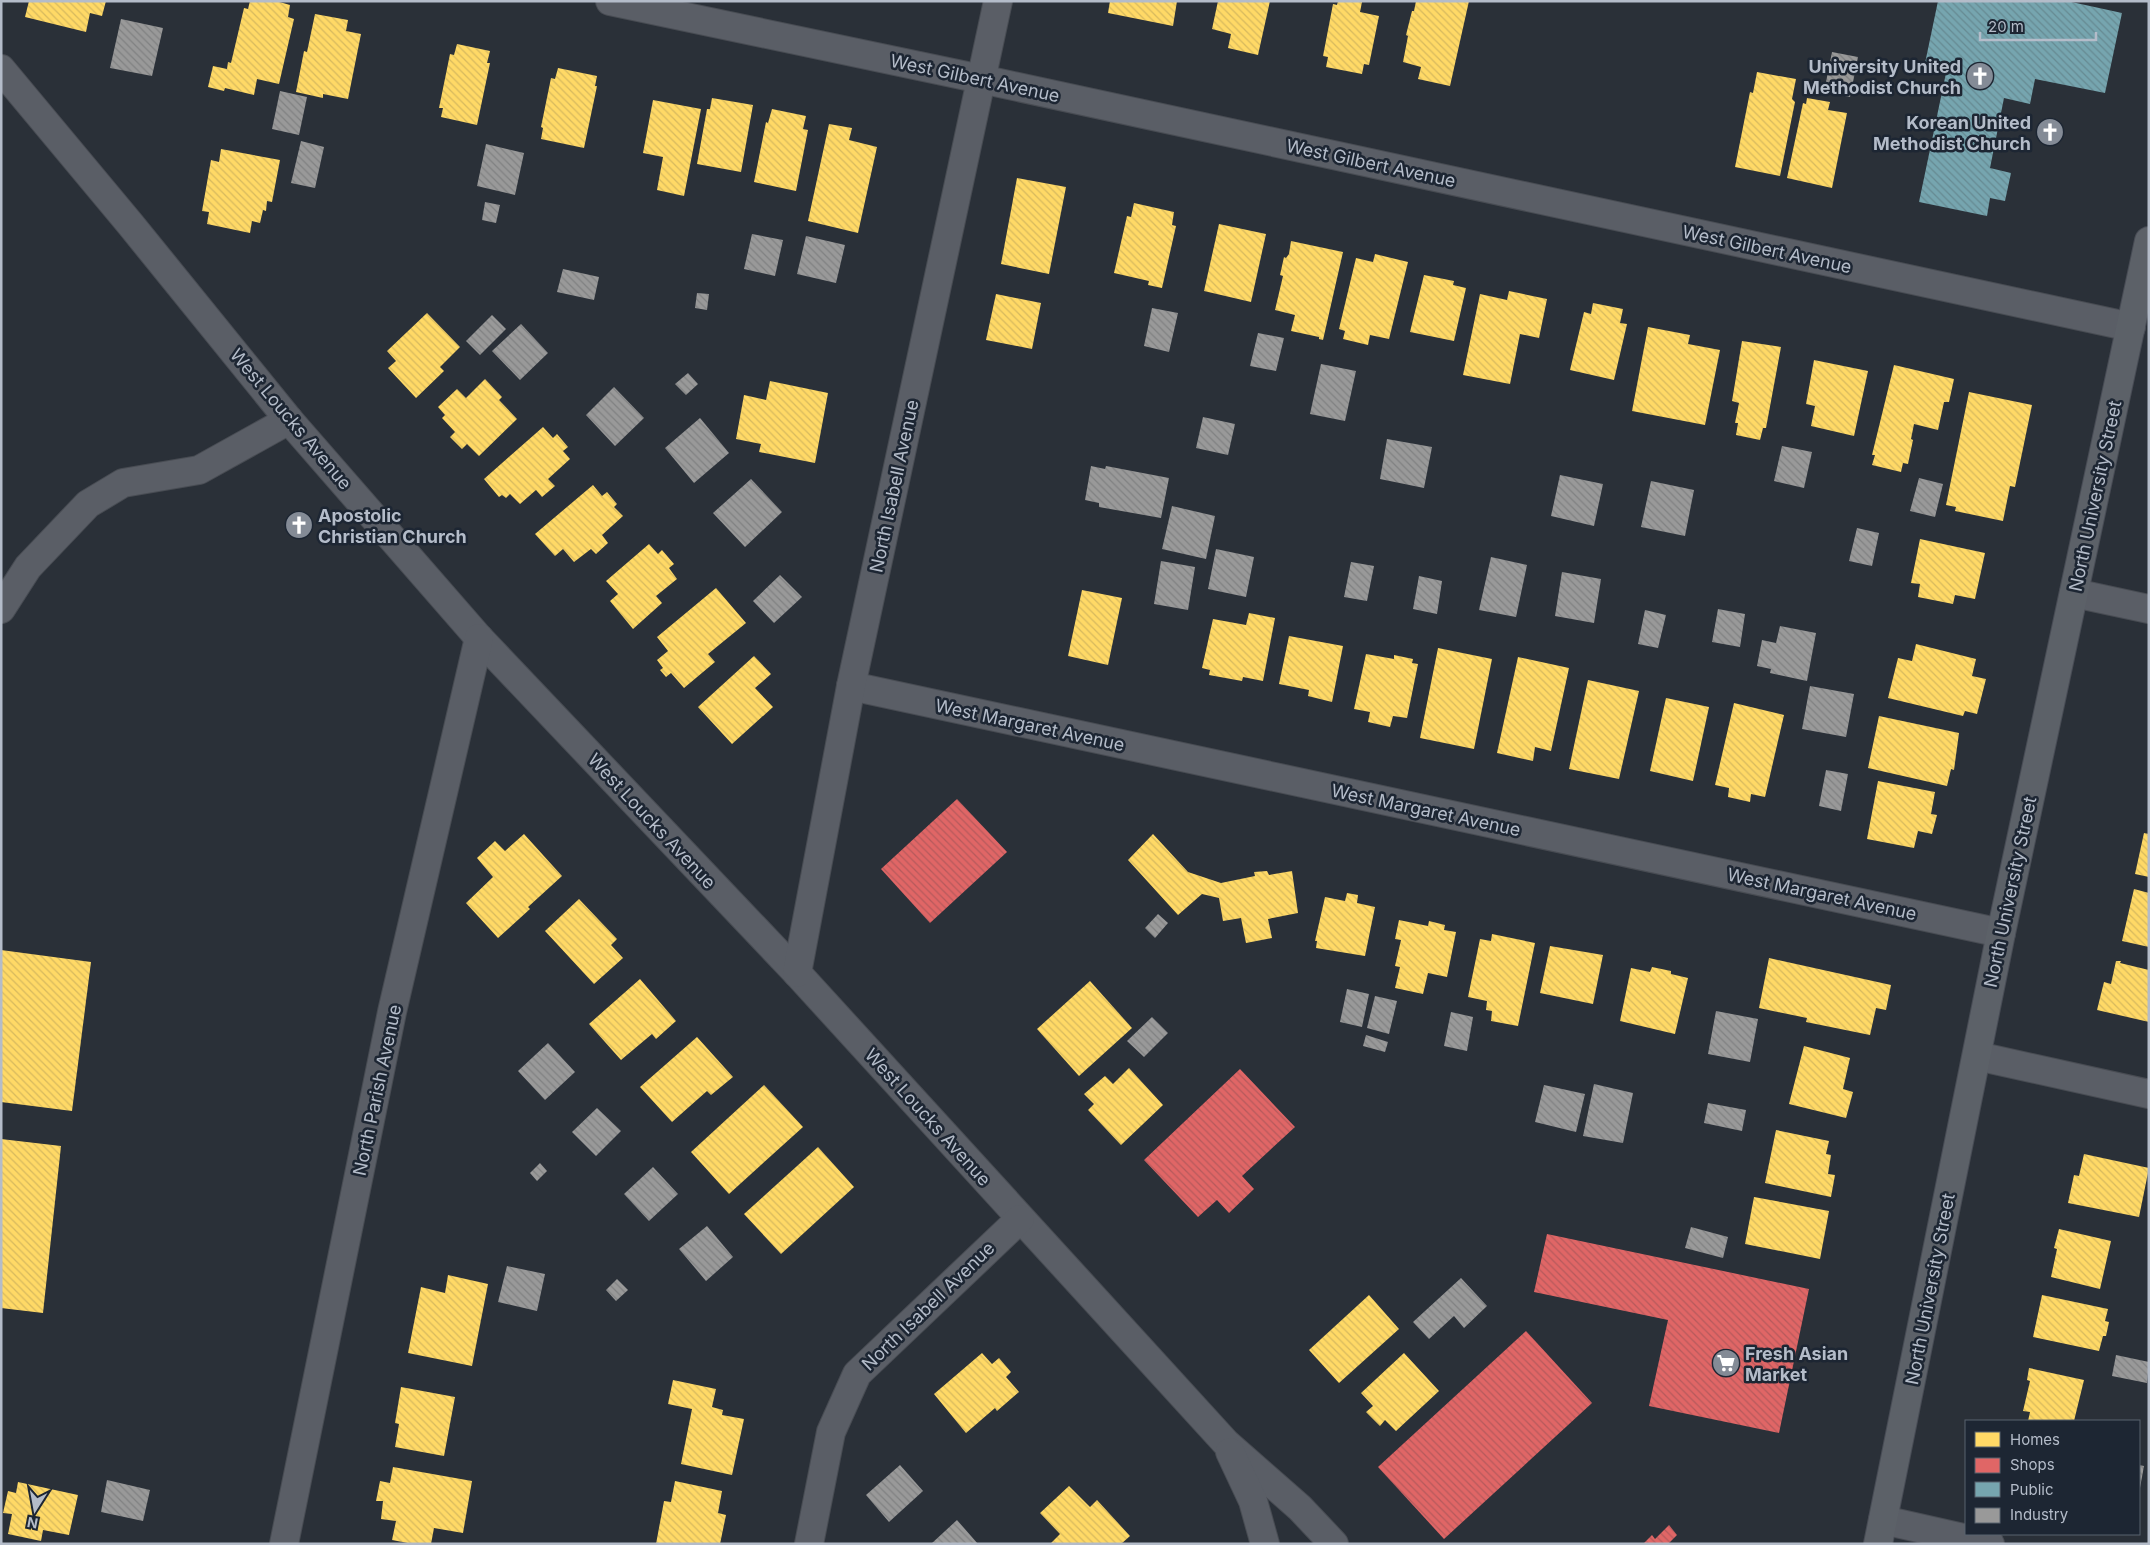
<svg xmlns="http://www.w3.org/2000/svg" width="2150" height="1545" viewBox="0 0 2150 1545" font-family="Inter,sans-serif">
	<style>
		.homes { fill: url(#homes-back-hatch) }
		.shops { fill: url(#shops-back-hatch) }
		.public { fill: url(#public-back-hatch) }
		.industry { fill: url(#industry-back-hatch) }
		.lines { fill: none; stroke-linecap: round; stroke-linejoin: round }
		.minor-casing { stroke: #484c53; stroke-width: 30 }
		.major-casing { stroke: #484c55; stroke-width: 30 }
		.minor { stroke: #5a5e66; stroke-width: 28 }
		.major { stroke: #5c6168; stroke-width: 28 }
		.labels { text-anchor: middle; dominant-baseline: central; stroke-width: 5; stroke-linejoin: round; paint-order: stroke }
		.poi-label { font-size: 18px; font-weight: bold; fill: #b4bcc9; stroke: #1d2633; text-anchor: end }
		.street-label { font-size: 18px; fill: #b4bcc9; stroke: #1d2633 }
	</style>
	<defs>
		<pattern id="homes-back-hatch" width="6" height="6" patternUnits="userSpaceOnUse" patternTransform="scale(1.25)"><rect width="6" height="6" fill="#ffd966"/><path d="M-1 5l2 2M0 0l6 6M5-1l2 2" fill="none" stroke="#d7b95e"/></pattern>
		<pattern id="shops-back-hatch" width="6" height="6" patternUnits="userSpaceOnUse" patternTransform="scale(1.25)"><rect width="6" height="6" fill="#e06666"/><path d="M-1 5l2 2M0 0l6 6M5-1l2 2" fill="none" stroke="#b65a5c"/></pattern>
		<pattern id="public-back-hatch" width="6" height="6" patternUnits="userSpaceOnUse" patternTransform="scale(1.25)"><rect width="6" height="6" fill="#76a5af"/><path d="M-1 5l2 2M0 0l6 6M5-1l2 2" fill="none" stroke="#668a92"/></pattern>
		<pattern id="industry-back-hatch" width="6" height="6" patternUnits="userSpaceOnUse" patternTransform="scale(1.25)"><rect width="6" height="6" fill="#999"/><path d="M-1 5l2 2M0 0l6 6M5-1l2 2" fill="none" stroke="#808182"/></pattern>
	</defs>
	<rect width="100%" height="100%" fill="#2a3038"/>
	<!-- homes -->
	<g class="homes">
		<polygon points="29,1 106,1 102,16 90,13 86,32 25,17"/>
		<polygon points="250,1 276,1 290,5 288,17 294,19 279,84 257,79 254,95 225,88 224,91 208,87 213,66 227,69 228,62 231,63 244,8 248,9"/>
		<polygon points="1110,1 1177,1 1173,26 1108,13"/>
		<polygon points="1218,1 1270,1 1258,55 1228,48 1231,34 1212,29"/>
		<polygon points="1338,1 1362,2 1360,12 1379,16 1369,65 1364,64 1362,74 1326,67 1328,57 1323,56 1333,4 1337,5"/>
		<polygon points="1416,1 1469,1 1450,86 1418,79 1421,67 1403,62 1408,36 1406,35 1412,11 1414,11"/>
		<polygon points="315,14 348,20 346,31 361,34 348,99 323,94 323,98 296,92 304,51 307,52"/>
		<polygon points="457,44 490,51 487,63 490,63 477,125 441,117 443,108 439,108 450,54 454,55"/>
		<polygon points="558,68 597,76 595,86 597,86 584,148 541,139 543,128 541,127 551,78 555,79"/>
		<polygon points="1757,72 1796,79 1792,99 1795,102 1780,176 1735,167 1750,92 1753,93"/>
		<polygon points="712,98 753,105 741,172 697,164 707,109 710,109"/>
		<polygon points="1807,98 1830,102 1828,110 1847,113 1832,188 1787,178 1803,103 1806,104"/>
		<polygon points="653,100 701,109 684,196 657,190 663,157 643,153"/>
		<polygon points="772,109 806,116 803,129 808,130 796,191 754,182 766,122 768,123"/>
		<polygon points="829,124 852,128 849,140 877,147 858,233 808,221"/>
		<polygon points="221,149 280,160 272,202 267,201 266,211 263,210 260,223 252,221 250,233 207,224 209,212 202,211 211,160 219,162"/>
		<polygon points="1017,178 1066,187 1049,274 1001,264"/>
		<polygon points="1134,203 1174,212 1172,225 1176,226 1162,288 1148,285 1149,281 1114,273 1127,216 1131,217"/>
		<polygon points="1219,224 1266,234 1251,302 1204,291"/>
		<polygon points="1291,241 1343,252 1323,340 1319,339 1319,337 1291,331 1295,315 1275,310 1283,276 1280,275 1284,257 1286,258 1289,254"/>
		<polygon points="1375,254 1408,262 1389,339 1370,335 1368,345 1343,339 1345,331 1339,329 1356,258 1373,262"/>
		<polygon points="1424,275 1454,281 1453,285 1466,288 1454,341 1410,332"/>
		<polygon points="1509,291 1547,299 1539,338 1520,334 1510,384 1463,375 1480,294 1507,300"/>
		<polygon points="996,294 1041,303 1032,349 986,340"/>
		<polygon points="1593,303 1623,309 1620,323 1627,324 1614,380 1570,370 1584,312 1591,314"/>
		<polygon points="427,313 460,347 440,367 444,371 416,398 388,368 396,361 387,351"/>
		<polygon points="1648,327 1690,335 1688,344 1720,350 1705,425 1632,411"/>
		<polygon points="1742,341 1781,347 1766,428 1763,428 1760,440 1736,435 1738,423 1735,423 1739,403 1732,401"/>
		<polygon points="1814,360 1868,371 1854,436 1811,426 1815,406 1806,404"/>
		<polygon points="1894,365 1954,379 1949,402 1944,402 1938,430 1914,424 1911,439 1913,440 1908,464 1903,463 1901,472 1872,465 1875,455 1872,455"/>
		<polygon points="485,379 502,397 499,400 517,419 479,456 467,444 462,449 450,437 455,432 442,418 445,415 438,407 457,389 466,398"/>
		<polygon points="770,381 828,393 815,463 759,452 761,444 736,439 744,395 766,400"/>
		<polygon points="1969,392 2032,405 2015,487 2010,486 2003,521 1955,511 1956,507 1946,505"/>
		<polygon points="543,427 553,438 557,434 568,447 563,451 570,459 548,479 555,486 542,497 536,490 520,504 510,494 506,498 502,495 499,497 484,479"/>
		<polygon points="593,485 602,496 607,492 617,504 614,507 623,516 602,535 608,543 596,554 591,549 574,562 563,549 555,556 535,534"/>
		<polygon points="1920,539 1985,553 1975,599 1955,595 1953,604 1918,597 1920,584 1911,583"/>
		<polygon points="649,544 658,554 662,550 674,564 669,568 677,579 656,596 662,603 633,629 610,601 618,594 606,581"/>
		<polygon points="716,588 746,623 708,654 715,662 684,688 671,673 666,677 660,670 663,668 657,660 668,651 657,637"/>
		<polygon points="1082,590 1122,598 1108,665 1068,656"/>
		<polygon points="1249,613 1275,618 1263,681 1243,677 1242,681 1209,675 1210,670 1202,668 1213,619 1246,625"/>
		<polygon points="1289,636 1343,646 1332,702 1308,696 1309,690 1279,684"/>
		<polygon points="1916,644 1976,659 1972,676 1986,679 1977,714 1965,711 1963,716 1888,698 1898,658 1912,661"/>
		<polygon points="1438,648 1492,659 1474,749 1420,738"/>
		<polygon points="1366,654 1394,659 1394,655 1413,659 1412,663 1418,664 1407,718 1393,716 1390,727 1368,722 1370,712 1354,709"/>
		<polygon points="754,656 771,674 755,688 773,707 732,744 698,707"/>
		<polygon points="1518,657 1569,668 1551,751 1535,747 1533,761 1497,753"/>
		<polygon points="1588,680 1639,691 1619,779 1569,769"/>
		<polygon points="1666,698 1709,707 1693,781 1650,771"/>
		<polygon points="1734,703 1784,715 1765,797 1751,794 1750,802 1728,797 1729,788 1715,785"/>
		<polygon points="1879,716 1959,733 1954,770 1951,769 1947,786 1868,768"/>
		<polygon points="1878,781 1935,792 1931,814 1937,815 1932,834 1918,831 1914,848 1867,839"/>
		<polygon points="2144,833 2149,834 2149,877 2135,874"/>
		<polygon points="524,834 562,876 528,907 530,909 498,938 466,903 493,877 477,858 495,841 505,851"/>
		<polygon points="1153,834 1188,872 1221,883 1255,876 1254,872 1267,871 1269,875 1292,871 1298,913 1268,919 1272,938 1246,943 1241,918 1223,921 1219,898 1202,894 1178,915 1128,860"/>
		<polygon points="2134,889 2149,893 2149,947 2122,941"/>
		<polygon points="1347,893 1358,895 1357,903 1375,907 1365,956 1316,948 1317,941 1315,941 1325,897 1345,901"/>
		<polygon points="579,899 617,939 611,945 623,958 594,984 545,931"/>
		<polygon points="1399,920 1428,926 1429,921 1445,925 1444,930 1456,932 1447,977 1428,973 1423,994 1395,988 1400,967 1395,966 1401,940 1395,939"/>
		<polygon points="1492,934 1535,943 1518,1026 1491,1021 1492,1011 1486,1010 1487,1001 1468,997 1480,939 1491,941"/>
		<polygon points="1550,946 1603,955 1593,1004 1540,993"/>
		<polygon points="1,950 91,962 72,1111 1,1102"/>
		<polygon points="1769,958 1891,985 1886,1010 1876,1008 1870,1035 1806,1022 1807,1018 1759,1008"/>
		<polygon points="2116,961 2121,961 2120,963 2149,970 2149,1022 2097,1010 2104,982 2111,984"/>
		<polygon points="1652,967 1671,971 1671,974 1688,978 1675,1034 1620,1021 1631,968 1650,972"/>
		<polygon points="640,979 676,1021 656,1039 652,1034 621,1060 589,1024"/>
		<polygon points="1090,981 1132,1028 1079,1076 1037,1029"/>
		<polygon points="697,1037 733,1077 711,1095 707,1091 672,1122 640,1087"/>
		<polygon points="1804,1046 1850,1058 1843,1089 1853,1092 1846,1118 1789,1104"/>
		<polygon points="1129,1068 1163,1105 1121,1145 1088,1110 1094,1104 1084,1094 1105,1076 1113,1084"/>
		<polygon points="764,1085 803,1127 729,1194 691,1152"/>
		<polygon points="1776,1130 1829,1141 1826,1154 1831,1155 1828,1174 1835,1175 1831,1197 1765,1183"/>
		<polygon points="1,1139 61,1146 43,1313 1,1308"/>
		<polygon points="818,1147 854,1187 781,1254 744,1214"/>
		<polygon points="2084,1154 2149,1168 2139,1217 2068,1203 2074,1175 2079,1176"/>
		<polygon points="1754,1197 1829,1211 1820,1259 1745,1244"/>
		<polygon points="2059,1229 2111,1241 2100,1289 2051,1277 2057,1249 2054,1248"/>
		<polygon points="448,1275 488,1284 472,1366 408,1353 421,1287 445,1293"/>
		<polygon points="1369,1295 1399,1329 1339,1383 1309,1350"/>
		<polygon points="2042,1295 2108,1309 2105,1321 2109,1322 2106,1336 2103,1336 2099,1351 2033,1337"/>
		<polygon points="982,1353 992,1364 999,1358 1011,1372 1006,1377 1019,1392 997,1411 995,1408 966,1433 934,1394"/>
		<polygon points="1404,1353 1439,1391 1396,1431 1385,1420 1380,1426 1366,1412 1373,1406 1361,1393"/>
		<polygon points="2029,1368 2084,1380 2074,1421 2028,1421 2030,1412 2023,1411 2030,1381 2027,1380"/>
		<polygon points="673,1380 716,1389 712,1407 723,1410 722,1415 744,1419 732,1475 681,1464 692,1409 668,1404"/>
		<polygon points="401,1387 455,1397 444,1456 395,1447 399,1424 395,1423"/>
		<polygon points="393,1467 472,1481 463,1533 434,1528 431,1544 413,1544 392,1540 396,1521 381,1519 383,1501 376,1501 380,1481 390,1483"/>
		<polygon points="675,1481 722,1491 718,1513 726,1515 720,1544 656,1544 664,1501 671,1502"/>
		<polygon points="18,1482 78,1495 69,1535 43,1530 41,1541 8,1534 12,1514 3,1513 8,1491 16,1493"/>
		<polygon points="1069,1486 1090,1507 1097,1500 1130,1536 1121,1544 1050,1544 1060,1534 1040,1513"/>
	</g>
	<!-- shops -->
	<g class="shops">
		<polygon points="957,799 1007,852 930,923 881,869"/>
		<polygon points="1240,1069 1295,1127 1242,1176 1254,1189 1229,1213 1217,1200 1198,1217 1144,1160"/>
		<polygon points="1547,1234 1809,1289 1779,1433 1649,1406 1668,1320 1534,1292"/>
		<polygon points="1526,1331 1592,1403 1444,1539 1378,1467"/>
		<polygon points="1669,1525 1677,1535 1668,1544 1643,1544 1652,1535 1655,1539"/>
	</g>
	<!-- public -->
	<polygon class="public" points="1938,1 2067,1 2122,13 2105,93 2035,79 2030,104 2004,98 1990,168 2011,173 2005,201 1990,198 1987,216 1919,202 1946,73 1924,68"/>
	<!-- industry -->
	<g class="industry">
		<polygon points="121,19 163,28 152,76 110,68"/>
		<polygon points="1832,52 1858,57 1850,97 1824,92"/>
		<polygon points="280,91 307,97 299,135 272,129"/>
		<polygon points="301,141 324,147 315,188 291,183"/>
		<polygon points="486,144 524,153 515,195 477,186"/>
		<polygon points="485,202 500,205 496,223 482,220"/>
		<polygon points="752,234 783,240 775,276 744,269"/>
		<polygon points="806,236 845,245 836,283 797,274"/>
		<polygon points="563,269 599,277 594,300 557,292"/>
		<polygon points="697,293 709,294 707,310 695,308"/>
		<polygon points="1152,308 1178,313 1169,352 1144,346"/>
		<polygon points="492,315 506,329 480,355 466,341"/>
		<polygon points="521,324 548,353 520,380 492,351"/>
		<polygon points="1258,333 1284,338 1276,371 1250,366"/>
		<polygon points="1321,364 1356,371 1345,421 1310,414"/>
		<polygon points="688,373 698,384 686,395 675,384"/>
		<polygon points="614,387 644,418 615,446 586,415"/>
		<polygon points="1203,417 1235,424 1228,455 1196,448"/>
		<polygon points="700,418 729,453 694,483 665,448"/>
		<polygon points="1387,439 1432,447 1424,488 1380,479"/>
		<polygon points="1782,446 1812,452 1804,488 1774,481"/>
		<polygon points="1091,466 1105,469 1106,466 1169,478 1161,518 1099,507 1099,503 1085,500"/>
		<polygon points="1560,475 1603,484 1594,526 1551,516"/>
		<polygon points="1919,478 1943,484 1935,517 1910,511"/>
		<polygon points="751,479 782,512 745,547 713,513"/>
		<polygon points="1651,481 1694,490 1685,536 1641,527"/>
		<polygon points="1172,506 1215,516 1206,559 1162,549"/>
		<polygon points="1857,528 1879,533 1872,566 1849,561"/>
		<polygon points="1216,549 1254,557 1246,597 1208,589"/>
		<polygon points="1491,557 1527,565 1516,617 1479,610"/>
		<polygon points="1161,561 1195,567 1188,610 1154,604"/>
		<polygon points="1351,562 1374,566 1367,601 1344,597"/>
		<polygon points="1562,572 1601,579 1594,623 1555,616"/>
		<polygon points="780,575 802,597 774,623 753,601"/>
		<polygon points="1419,576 1442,581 1437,614 1413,609"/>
		<polygon points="1718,609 1745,614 1740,647 1712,642"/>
		<polygon points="1645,610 1666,615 1658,648 1638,644"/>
		<polygon points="1780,626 1816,633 1807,681 1770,673 1771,669 1757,666 1762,640 1776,643"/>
		<polygon points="1810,686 1854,694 1846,737 1802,729"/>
		<polygon points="1826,770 1848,774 1841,811 1819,806"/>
		<polygon points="1158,914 1168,923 1155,938 1145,928"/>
		<polygon points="1347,989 1369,994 1362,1027 1340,1022"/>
		<polygon points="1375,996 1397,1001 1389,1034 1367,1028"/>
		<polygon points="1716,1011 1758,1019 1750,1062 1708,1054"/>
		<polygon points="1451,1012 1473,1017 1467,1051 1444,1046"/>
		<polygon points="1152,1017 1168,1033 1144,1057 1127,1041"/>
		<polygon points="1366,1035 1388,1042 1385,1052 1363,1046"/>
		<polygon points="548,1043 575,1072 545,1100 518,1071"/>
		<polygon points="1594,1084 1633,1093 1623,1143 1583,1136"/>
		<polygon points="1544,1085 1585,1094 1576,1132 1535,1122"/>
		<polygon points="1708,1103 1746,1110 1742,1131 1704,1123"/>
		<polygon points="597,1108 621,1131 596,1156 572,1132"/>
		<polygon points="540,1163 547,1171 537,1181 530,1173"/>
		<polygon points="653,1167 678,1194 649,1221 624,1194"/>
		<polygon points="707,1226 733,1257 706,1281 679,1249"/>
		<polygon points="1691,1227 1728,1237 1723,1258 1685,1248"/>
		<polygon points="507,1266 545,1274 537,1311 498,1302"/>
		<polygon points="1461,1278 1487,1306 1464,1328 1454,1316 1429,1339 1413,1322"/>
		<polygon points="617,1279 628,1290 616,1301 606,1290"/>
		<polygon points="2116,1355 2149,1362 2147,1383 2112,1376"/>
		<polygon points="900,1465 923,1491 889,1522 866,1495"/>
		<polygon points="2139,1465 2144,1466 2140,1488 2139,1488"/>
		<polygon points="107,1480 150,1490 143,1521 101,1512"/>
		<polygon points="957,1520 978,1544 931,1544"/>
	</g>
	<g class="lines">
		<!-- minor casing -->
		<g class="minor-casing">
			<g id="minor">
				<polyline points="610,1 981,79 2131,327"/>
				<polyline points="1,69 131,225 289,420 479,638 797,973 1226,1443 1300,1508 1334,1544"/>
				<polyline points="2074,593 2149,609"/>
				<polyline points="1,609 28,567 88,504 123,483 199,470 289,420"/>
				<polyline points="851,686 2001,933"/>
				<polyline points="797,973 851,686 998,1"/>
				<polyline points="1977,1056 2149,1094"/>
				<polyline points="1230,1452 1253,1501 1265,1544"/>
				<polyline points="1883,1520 1990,1544"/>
				<polyline points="284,1544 392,1012 479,638"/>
				<polyline points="809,1544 831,1432 857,1374 1020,1219"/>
			</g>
		</g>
		<!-- major casing -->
		<g class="major-casing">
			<polyline id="major" points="1878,1544 2001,933 2149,241"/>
		</g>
		<!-- minor -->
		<use href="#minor" class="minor"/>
		<!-- major -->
		<use href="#major" class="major"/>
	</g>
	<!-- icons -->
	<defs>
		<g id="church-disc" transform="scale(1.4375)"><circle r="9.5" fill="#848b96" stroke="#1d2633"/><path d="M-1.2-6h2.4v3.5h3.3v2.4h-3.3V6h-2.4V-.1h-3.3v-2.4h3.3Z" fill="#fff"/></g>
		<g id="supermarket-disc" transform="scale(1.4375)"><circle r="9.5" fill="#848b96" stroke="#1d2633"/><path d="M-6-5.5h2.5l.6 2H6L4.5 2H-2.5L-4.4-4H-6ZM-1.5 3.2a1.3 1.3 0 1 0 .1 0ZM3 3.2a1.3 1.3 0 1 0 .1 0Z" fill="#fff"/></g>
	</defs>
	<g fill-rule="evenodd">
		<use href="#church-disc" x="1980" y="76"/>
		<use href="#church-disc" x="2050" y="132"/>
		<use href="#church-disc" x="299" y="525"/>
		<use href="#supermarket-disc" x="1726" y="1363"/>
	</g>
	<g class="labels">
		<!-- poi labels -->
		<g class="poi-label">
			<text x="1961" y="66">University United<tspan x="1961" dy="21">Methodist Church</tspan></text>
			<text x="2031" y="122">Korean United<tspan x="2031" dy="21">Methodist Church</tspan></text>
			<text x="318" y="515" text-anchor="start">Apostolic<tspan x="318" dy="21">Christian Church</tspan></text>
			<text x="1745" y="1353" text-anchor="start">Fresh Asian<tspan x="1745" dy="21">Market</tspan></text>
		</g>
		<!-- street labels -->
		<g class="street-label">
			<text transform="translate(975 78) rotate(12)">West Gilbert Avenue</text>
			<text transform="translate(1371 163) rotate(12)">West Gilbert Avenue</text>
			<text transform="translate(1767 249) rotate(12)">West Gilbert Avenue</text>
			<text transform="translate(291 419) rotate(50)">West Loucks Avenue</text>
			<text transform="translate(894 486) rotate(-78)">North Isabell Avenue</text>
			<text transform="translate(2095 496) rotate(-78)">North University Street</text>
			<text transform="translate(1030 725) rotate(12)">West Margaret Avenue</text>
			<text transform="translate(1426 810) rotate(12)">West Margaret Avenue</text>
			<text transform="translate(652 821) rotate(47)">West Loucks Avenue</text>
			<text transform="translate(2010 892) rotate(-78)">North University Street</text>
			<text transform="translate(1822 894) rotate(12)">West Margaret Avenue</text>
			<text transform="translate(377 1090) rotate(-78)">North Parish Avenue</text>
			<text transform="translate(928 1117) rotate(48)">West Loucks Avenue</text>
			<text transform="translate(1930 1289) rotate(-79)">North University Street</text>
			<text transform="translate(928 1306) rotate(-44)">North Isabell Avenue</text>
		</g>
	</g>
	<!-- border -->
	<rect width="2150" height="1545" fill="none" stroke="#b4bcc9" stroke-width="5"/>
	<!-- legend -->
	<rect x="1965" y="1420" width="175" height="115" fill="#1d2633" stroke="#59626f"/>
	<rect x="1975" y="1432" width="25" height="15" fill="#ffd966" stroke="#59626f"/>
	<text x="2010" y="1445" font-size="15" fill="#b4bcc9">Homes</text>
	<rect x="1975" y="1458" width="25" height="15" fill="#e06666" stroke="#59626f"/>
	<text x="2010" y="1470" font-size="15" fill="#b4bcc9">Shops</text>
	<rect x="1975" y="1482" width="25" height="15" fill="#76a5af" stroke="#59626f"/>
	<text x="2010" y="1495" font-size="15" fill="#b4bcc9">Public</text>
	<rect x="1975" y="1508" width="25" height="15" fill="#999999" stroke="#59626f"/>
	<text x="2010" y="1520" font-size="15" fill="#b4bcc9">Industry</text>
	<!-- north arrow -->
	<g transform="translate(35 1510) rotate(191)" stroke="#1d2633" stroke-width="4" paint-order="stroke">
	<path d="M0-4L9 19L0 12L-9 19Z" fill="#b4bcc9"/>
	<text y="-8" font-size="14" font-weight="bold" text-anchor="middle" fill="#b4bcc9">N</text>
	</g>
	<!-- scale -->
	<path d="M1980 32v8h116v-8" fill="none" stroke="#b4bcc9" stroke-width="2.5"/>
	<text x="1988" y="32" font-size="15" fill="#b4bcc9" stroke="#1d2633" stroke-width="4" paint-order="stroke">20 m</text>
</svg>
